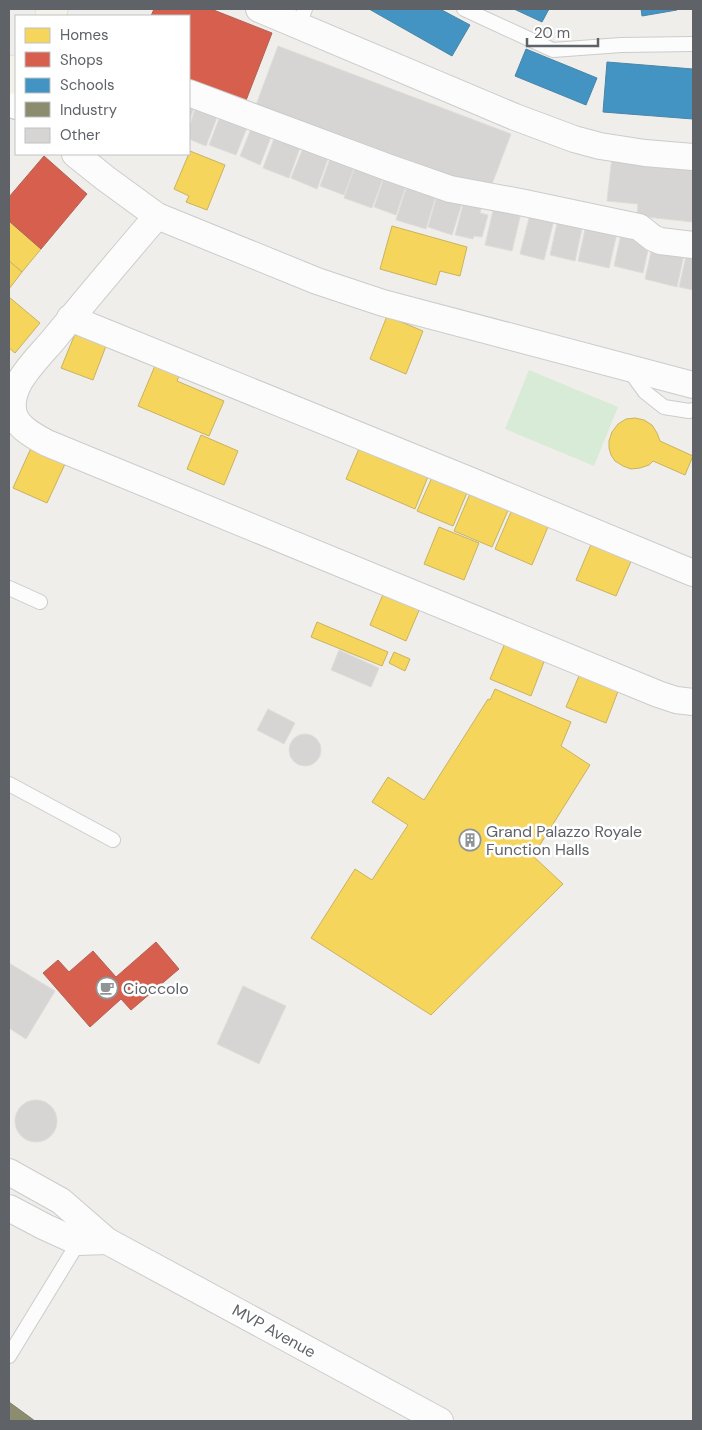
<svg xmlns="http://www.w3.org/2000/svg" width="702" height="1430" viewBox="0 0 702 1430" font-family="'DM Sans',sans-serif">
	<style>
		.green { fill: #d8ebd6 }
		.homes { fill: #f6d55c; stroke: #c9b360 }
		.shops { fill: #d6604d; stroke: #b26155 }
		.schools { fill: #4393c3; stroke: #4b85a8 }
		.industry { fill: #8c8c6e; stroke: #7e806c }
		.building { fill: #d6d5d3; stroke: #deddd9 }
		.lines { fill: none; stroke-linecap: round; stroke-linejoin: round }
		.service-casing { stroke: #cbcccc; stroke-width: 16 }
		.minor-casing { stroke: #cbcccc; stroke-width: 28 }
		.primary-casing { stroke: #d7ceb8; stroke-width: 29 }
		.service { stroke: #fdfcfc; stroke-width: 14 }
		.minor { stroke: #fdfcfc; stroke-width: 26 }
		.primary { stroke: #f4f2e9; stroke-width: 28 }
		.labels { text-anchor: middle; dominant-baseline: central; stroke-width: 5; stroke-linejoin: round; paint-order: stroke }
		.poi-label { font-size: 16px; fill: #5f6368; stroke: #fff; text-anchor: start }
		.street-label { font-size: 16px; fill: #5f6368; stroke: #fff }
	</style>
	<rect width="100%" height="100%" fill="#efeeea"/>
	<!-- green -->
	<polygon class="green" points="529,370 618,407 594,466 505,429"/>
	<!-- homes -->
	<g class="homes">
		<polygon points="190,151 225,165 207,210 186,202 189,196 174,189"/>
		<polygon points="9,221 41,249 22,272 9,261"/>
		<polygon points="392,226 467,247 460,276 440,271 436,285 380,269"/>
		<polygon points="9,261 22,272 9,289"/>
		<polygon points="9,297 40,323 15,353 9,348"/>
		<polygon points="387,316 423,331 406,374 370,359"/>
		<polygon points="75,334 106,346 93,380 61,368"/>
		<polygon points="157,361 181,371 177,381 224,401 209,436 138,406"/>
		<polygon points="635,418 644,420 652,425 657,433 660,441 693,456 685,475 653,461 649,465 640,468 631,469 623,466 615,461 611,455 609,448 609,441 612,432 618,424 626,419"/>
		<polygon points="201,435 238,451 224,485 187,469"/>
		<polygon points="361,444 429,474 415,509 346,479"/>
		<polygon points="31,448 65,464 47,503 13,488"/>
		<polygon points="434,473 469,488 453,526 417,511"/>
		<polygon points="472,489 510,506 492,547 454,531"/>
		<polygon points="513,507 550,522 532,565 495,549"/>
		<polygon points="439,527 479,543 464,580 424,564"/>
		<polygon points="592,542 632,559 616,596 576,580"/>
		<polygon points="384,592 420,608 406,641 370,625"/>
		<polygon points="317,622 388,652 382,666 311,637"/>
		<polygon points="505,643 545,659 531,696 490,679"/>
		<polygon points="394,652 410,659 405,671 389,663"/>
		<polygon points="581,671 620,686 606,723 566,707"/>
		<polygon points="495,689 571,722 561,746 590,765 533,856 563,884 431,1015 311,938 355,869 372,880 408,825 372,802 388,777 424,800 488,699 490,700"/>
	</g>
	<!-- shops -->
	<g class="shops">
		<polygon points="154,9 211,9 272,33 245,103 189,80 189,16 151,16"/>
		<polygon points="44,156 87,194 41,249 9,221 9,197"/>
		<polygon points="156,942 179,969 131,1010 121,999 90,1027 43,973 58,960 69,972 93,951 116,977"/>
	</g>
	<!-- schools -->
	<g class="schools">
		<polygon points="369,9 440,9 470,25 452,56"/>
		<polygon points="514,9 549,9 542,22"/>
		<polygon points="641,9 677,9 677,10 642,16"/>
		<polygon points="526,49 597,78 586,105 515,76"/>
		<polygon points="607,62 693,69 693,119 603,112"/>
	</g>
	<!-- industry -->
	<polygon class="industry" points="9,1402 35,1421 9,1421"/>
	<!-- building -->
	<g class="building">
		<polygon points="278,46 511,134 489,192 256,105"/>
		<polygon points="189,100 196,102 189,122"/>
		<polygon points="197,103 219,112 206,146 189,139 189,128"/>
		<polygon points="221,114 248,125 236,155 209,145"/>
		<polygon points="251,129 271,137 260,165 240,156"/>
		<polygon points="275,136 301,145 289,178 263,168"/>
		<polygon points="305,143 330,153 317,189 291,178"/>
		<polygon points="331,156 355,165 344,195 320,186"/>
		<polygon points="612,157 693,166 693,222 637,216 638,204 607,201"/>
		<polygon points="356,164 384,175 372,208 344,198"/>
		<polygon points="385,175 407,182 396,215 374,207"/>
		<polygon points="408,182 437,191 426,229 396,220"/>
		<polygon points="438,192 463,200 452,235 428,227"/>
		<polygon points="464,201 482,206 480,213 488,215 482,237 474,236 473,239 455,235"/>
		<polygon points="494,206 521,213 512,251 485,245"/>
		<polygon points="530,214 554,220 544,260 520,254"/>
		<polygon points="558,219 583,224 575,261 550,255"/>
		<polygon points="586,225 617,233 609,268 578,261"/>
		<polygon points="621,234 650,241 643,273 614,266"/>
		<polygon points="653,243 685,250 677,287 645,279"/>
		<polygon points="687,252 693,253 693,290 679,287"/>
		<polygon points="339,650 379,668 371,687 331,670"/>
		<polygon points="268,709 295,723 284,744 257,730"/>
		<circle cx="305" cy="750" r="16"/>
		<polygon points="9,963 55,991 26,1039 9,1028"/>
		<polygon points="243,986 286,1006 259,1064 217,1044"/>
		<circle cx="36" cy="1121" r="21"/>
	</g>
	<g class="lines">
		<!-- service casing -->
		<g class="service-casing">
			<g id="service">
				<polyline points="464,9 553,50 621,45 693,44"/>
				<polyline points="299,25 305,9"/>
				<polyline points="629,370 645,392 664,407 689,411 693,410"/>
				<polyline points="9,588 40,602"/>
				<polyline points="9,784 113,840"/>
				<polyline points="9,1356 81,1238"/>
			</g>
		</g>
		<!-- minor casing -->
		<g class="minor-casing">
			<g id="minor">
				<polyline points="259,9 515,117 574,139 600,146 645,153 693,157"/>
				<polyline points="189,93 387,167 450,189 520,202 629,225 639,227 653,238 660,241 693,245"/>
				<polyline points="9,100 16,106"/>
				<polyline points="75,154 105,178 157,216 317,281 383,303 693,385"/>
				<path d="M157,216C122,257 88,297 54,339C43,352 23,372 17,387C14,394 12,402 13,409C14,426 34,436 47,443L658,694L676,700L693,702"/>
				<polyline points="70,318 469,480 693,573"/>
				<polyline points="9,1172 61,1201 107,1241 440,1421"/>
				<polyline points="9,1208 45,1227 78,1242 107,1241"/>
			</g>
		</g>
		<!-- primary casing -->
		<g class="primary-casing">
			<g id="primary">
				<polyline points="49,16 54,9"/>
				<polyline points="9,80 16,69"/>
			</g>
		</g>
		<!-- service -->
		<use href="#service" class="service"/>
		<!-- minor -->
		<use href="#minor" class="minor"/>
		<!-- primary -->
		<use href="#primary" class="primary"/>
	</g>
	<!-- icons -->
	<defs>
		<g id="building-ring" transform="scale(1.125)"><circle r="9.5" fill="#fff" stroke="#919496" stroke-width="1.5"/><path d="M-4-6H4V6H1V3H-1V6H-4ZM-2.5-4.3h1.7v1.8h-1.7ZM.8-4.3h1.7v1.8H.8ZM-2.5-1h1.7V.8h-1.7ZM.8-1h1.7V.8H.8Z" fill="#919496"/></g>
		<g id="cafe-ring" transform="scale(1.125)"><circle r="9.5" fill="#fff" stroke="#919496" stroke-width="1.5"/><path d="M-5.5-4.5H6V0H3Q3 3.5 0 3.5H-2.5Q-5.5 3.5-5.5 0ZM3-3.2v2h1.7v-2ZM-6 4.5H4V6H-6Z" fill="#919496"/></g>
	</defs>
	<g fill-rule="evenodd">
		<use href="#building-ring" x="470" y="840"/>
		<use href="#cafe-ring" x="107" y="988"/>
	</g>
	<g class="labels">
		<!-- poi labels -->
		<g class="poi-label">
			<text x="486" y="831">Grand Palazzo Royale<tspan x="486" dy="18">Function Halls</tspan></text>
			<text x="123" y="988">Cioccolo</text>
		</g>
		<!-- street labels -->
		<g class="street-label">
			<text transform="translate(274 1331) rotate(29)">MVP Avenue</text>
		</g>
	</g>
	<!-- border -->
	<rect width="702" height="1430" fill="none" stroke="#5f6368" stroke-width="20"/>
	<!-- legend -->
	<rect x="15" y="15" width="175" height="140" fill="#ffffff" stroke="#bfc1c3"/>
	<rect x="25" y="28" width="25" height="15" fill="#f6d55c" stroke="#bfc1c3"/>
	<text x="60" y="40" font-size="15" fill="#5f6368">Homes</text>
	<rect x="25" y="52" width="25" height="15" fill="#d6604d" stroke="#bfc1c3"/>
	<text x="60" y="65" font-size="15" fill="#5f6368">Shops</text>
	<rect x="25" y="78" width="25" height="15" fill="#4393c3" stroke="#bfc1c3"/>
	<text x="60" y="90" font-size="15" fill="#5f6368">Schools</text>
	<rect x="25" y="102" width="25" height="15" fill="#8c8c6e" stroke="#bfc1c3"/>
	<text x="60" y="115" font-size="15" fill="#5f6368">Industry</text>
	<rect x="25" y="128" width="25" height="15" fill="#d6d5d3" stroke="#bfc1c3"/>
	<text x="60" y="140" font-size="15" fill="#5f6368">Other</text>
	<!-- scale -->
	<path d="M527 38v8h71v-8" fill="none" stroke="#5f6368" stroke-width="2.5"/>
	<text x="534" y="38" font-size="15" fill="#5f6368" stroke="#ffffff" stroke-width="4" paint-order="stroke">20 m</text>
</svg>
